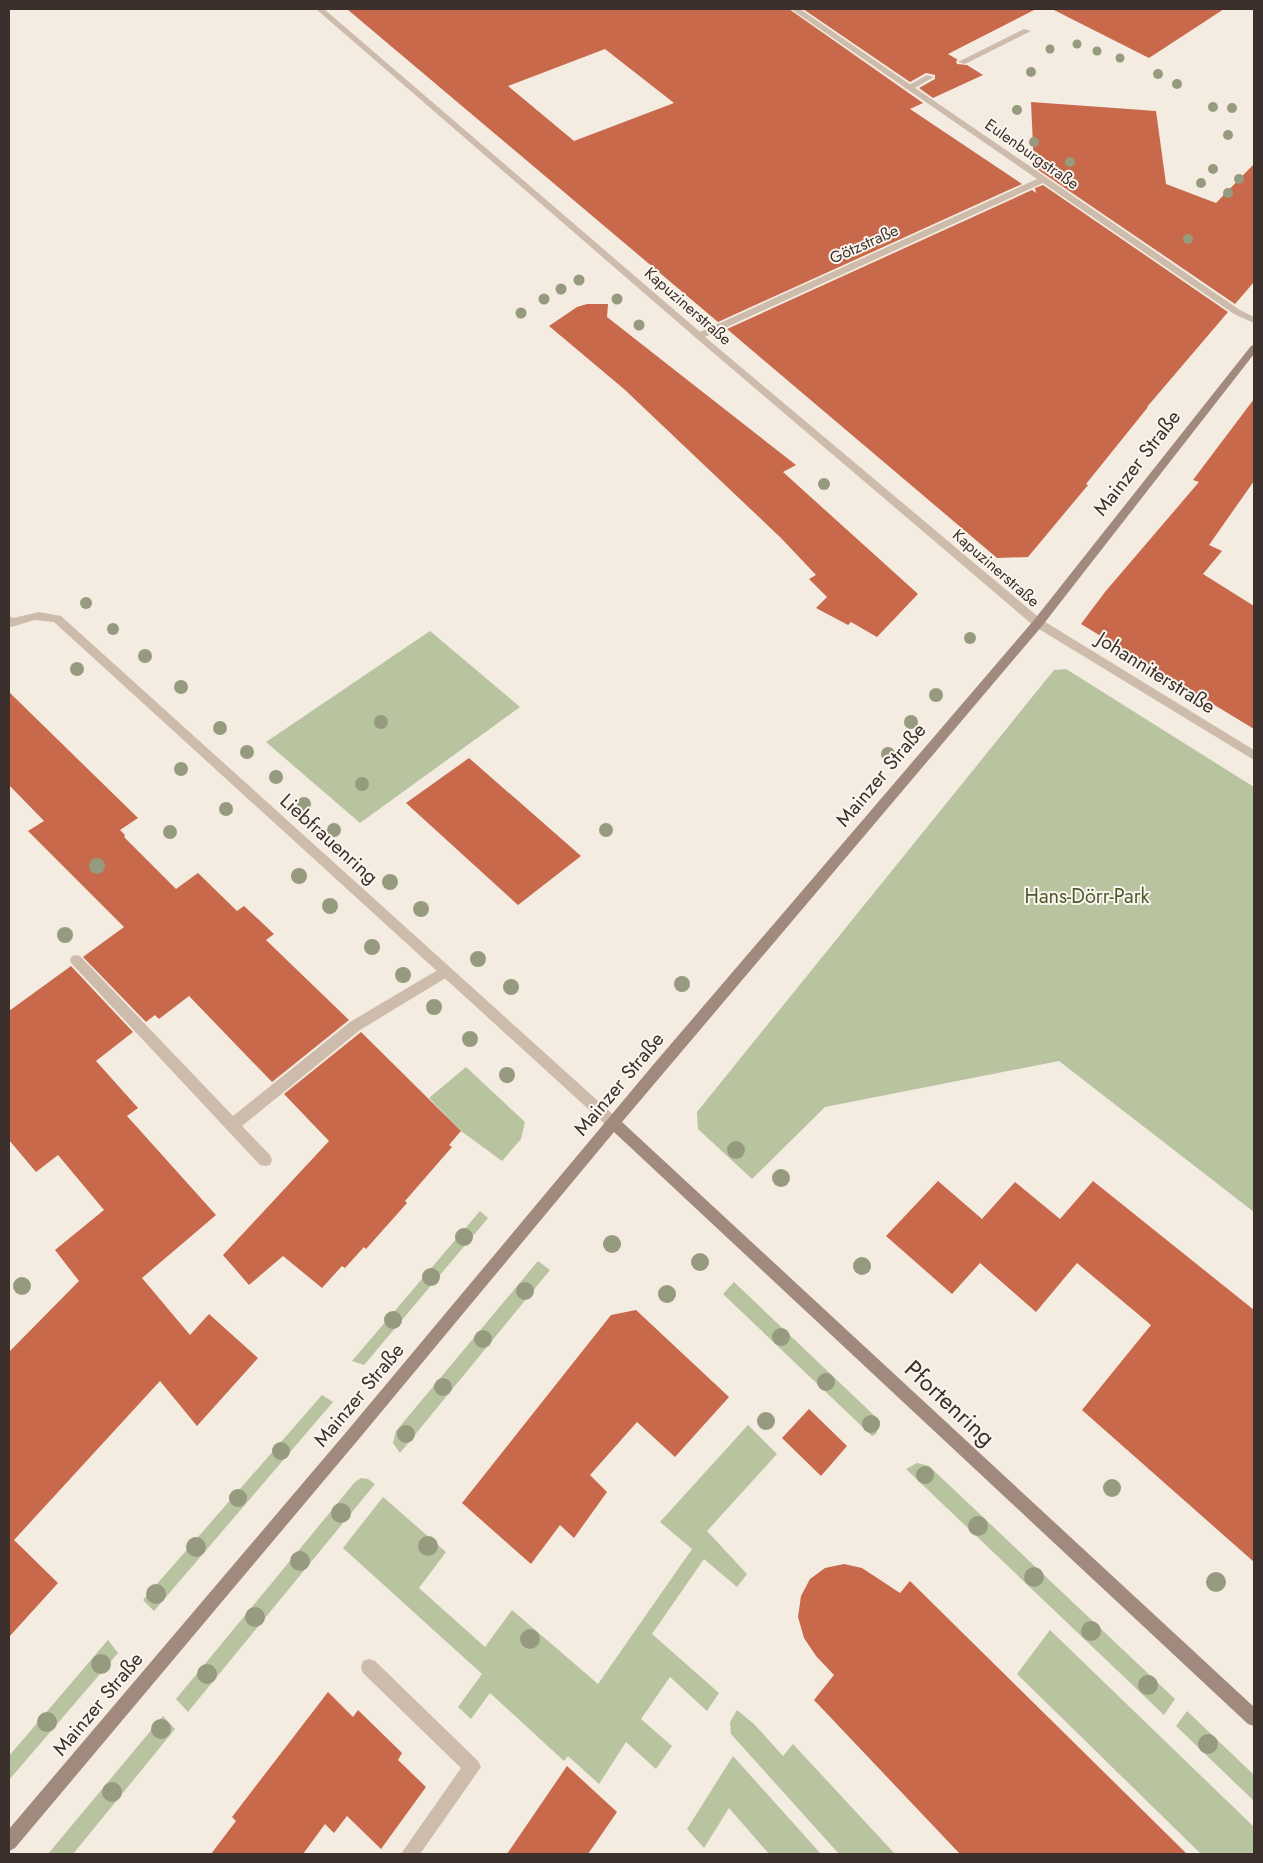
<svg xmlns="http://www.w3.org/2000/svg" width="1263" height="1863" viewBox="0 0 1263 1863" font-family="Jost,sans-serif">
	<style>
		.green { fill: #b8c4a0 }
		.building { fill: #c8694b; fill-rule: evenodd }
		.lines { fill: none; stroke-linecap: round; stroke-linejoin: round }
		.lane { fill: #cdbbac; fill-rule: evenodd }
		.street { fill: #cdbbac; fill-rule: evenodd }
		.secondary { fill: #a18a7d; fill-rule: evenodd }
		.tree { fill: #969b7f }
		.labels { text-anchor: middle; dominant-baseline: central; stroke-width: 4; stroke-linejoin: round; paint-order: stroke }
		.far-street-label { font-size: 16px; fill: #3b302b; stroke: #fbf5ee }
		.street-label { font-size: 20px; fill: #3b302b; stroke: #fbf5ee }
		.park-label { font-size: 20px; fill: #4a5a2e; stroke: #fbf5ee }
		.near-street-label { font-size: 24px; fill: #3b302b; stroke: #fbf5ee }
	</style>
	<rect width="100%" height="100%" fill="#f4ebe1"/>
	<!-- green -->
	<g class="green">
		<polygon points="430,631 520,707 360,823 266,742"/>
		<polygon points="1066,669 1254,787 1254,1212 1059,1061 825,1107 752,1179 698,1129 697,1112 1054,670"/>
		<polygon points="466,1067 525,1122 521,1139 502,1161 461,1131 429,1098"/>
		<polygon points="480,1211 488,1218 364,1365 352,1361"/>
		<polygon points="538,1261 550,1270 400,1453 393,1443 396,1431"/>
		<polygon points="734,1282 880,1421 876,1434 872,1436 723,1294"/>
		<polygon points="322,1395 333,1402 154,1611 143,1600"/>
		<polygon points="748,1425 777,1454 707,1531 747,1574 737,1587 704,1559 652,1634 719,1693 707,1711 670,1677 641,1719 672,1746 656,1769 626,1742 599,1784 568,1756 564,1761 490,1693 471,1719 458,1707 482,1674 343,1548 383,1497 446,1552 419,1588 485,1647 512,1610 598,1684 692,1549 660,1522"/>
		<polygon points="917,1463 929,1466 1175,1699 1164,1715 906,1469"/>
		<polygon points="361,1478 368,1479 375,1484 188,1712 176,1699 355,1482"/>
		<polygon points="1050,1630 1254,1827 1254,1854 1201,1854 1017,1674"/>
		<polygon points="108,1640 118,1653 9,1780 9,1756"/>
		<polygon points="737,1710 754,1724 783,1756 793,1744 895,1854 839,1854 731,1734 730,1722"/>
		<polygon points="1187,1711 1254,1775 1254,1801 1176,1726"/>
		<polygon points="163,1716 175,1729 73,1854 48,1854"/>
		<polygon points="733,1756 821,1854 769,1854 729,1808 704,1848 687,1829"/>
	</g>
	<!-- building -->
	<g class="building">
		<path d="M347,9H789L923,103L910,109L1022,184L718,322ZM605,49L674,103L574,141L508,86Z"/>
		<polygon points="803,9 1036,9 948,54 958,60 956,61 957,64 967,65 983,75 933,98 919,88 935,79 935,75 926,73 910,82"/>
		<polygon points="1052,9 1224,9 1149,58"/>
		<polygon points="1031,102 1156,111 1166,184 1216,203 1254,164 1254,282 1235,304 1034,167"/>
		<polygon points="1043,185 1228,312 1147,407 1148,407 1086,484 1088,485 1028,557 997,558 727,329 1032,190 1036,193 1035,188"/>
		<polygon points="587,304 608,304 607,317 796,465 783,472 918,594 877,637 851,622 848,625 816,608 827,597 809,579 816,575 781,538 624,389 549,326 577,307"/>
		<polygon points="1254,399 1254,481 1209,545 1222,551 1203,574 1254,606 1254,729 1081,624 1105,592 1199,482 1193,480"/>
		<polygon points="9,692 138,818 120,830 125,835 124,837 176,889 198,873 237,911 244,906 274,934 266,940 349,1020 272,1082 189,996 159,1019 155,1015 146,1022 83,957 124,927 28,831 44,821 9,785"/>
		<polygon points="469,758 581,856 518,905 406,803"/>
		<polygon points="71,966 133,1032 96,1061 138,1108 127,1116 216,1215 142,1278 190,1335 209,1314 258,1358 197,1426 160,1381 14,1540 58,1583 9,1637 9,1352 79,1281 55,1250 104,1210 58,1155 36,1172 9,1140 9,1011"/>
		<polygon points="361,1032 461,1131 449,1145 452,1147 405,1201 407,1203 366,1249 364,1247 345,1268 342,1266 322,1288 283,1256 249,1285 223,1255 329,1141 284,1094"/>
		<polygon points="938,1181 982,1219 1015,1182 1060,1219 1093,1181 1254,1310 1254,1562 1082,1410 1151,1325 1077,1263 1036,1312 980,1263 952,1294 886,1236"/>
		<polygon points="636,1310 729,1397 675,1457 637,1422 590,1475 607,1492 574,1538 560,1525 531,1564 462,1503 611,1315"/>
		<polygon points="809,1409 847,1446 821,1476 782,1438"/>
		<polygon points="844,1564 862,1568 900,1593 910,1581 1187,1854 960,1854 814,1700 834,1675 816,1656 804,1638 798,1617 801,1596 810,1579 825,1568"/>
		<polygon points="328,1692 353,1717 358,1710 402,1753 398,1760 426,1787 381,1849 347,1816 334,1833 325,1824 303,1854 211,1854 236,1821 232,1817"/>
		<polygon points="567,1766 617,1812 588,1854 507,1854"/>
	</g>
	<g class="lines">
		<!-- lane -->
		<g class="lane">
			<polygon points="1024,29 1031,31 965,64 958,62"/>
			<polygon points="927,75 934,77 911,90 904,88"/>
			<polygon points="76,955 80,956 233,1116 350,1022 441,968 445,966 449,968 451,972 449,976 360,1030 242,1126 270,1155 272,1160 270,1165 265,1166 260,1165 72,964 70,960 72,956"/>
			<polygon points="369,1659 375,1661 478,1761 481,1767 420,1854 401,1854 461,1768 363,1673 361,1667 363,1661"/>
		</g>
		<!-- street -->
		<g class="street">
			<polygon points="316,9 324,9 700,332 1037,179 791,9 800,9 1240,310 1254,317 1254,323 1234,314 1043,183 705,337 1042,620 1254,750 1254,760 1034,626 696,338"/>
			<polygon points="39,612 61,616 618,1119 620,1123 618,1127 613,1129 608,1127 54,622 34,620 12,627 9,626 9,616 14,618"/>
		</g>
		<!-- secondary -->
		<polygon class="secondary" points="1254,345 1254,354 1042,626 622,1122 1254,1707 1254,1726 1248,1724 614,1132 358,1440 15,1848 9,1851 9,1829 348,1430 653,1065 1034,620 1251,346"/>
	</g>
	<!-- trees -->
	<g class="tree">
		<circle cx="1077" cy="44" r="4.5"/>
		<circle cx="1050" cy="49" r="4.5"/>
		<circle cx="1097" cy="51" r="4.5"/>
		<circle cx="1120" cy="58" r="4.5"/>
		<circle cx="1031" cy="72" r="5"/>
		<circle cx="1158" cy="74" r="5"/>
		<circle cx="1177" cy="84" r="5"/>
		<circle cx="1213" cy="107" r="5"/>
		<circle cx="1232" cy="108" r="5"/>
		<circle cx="1017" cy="110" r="5"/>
		<circle cx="1228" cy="135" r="5"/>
		<circle cx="1034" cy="142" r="5"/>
		<circle cx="1070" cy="162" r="5"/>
		<circle cx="1213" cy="169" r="5"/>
		<circle cx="1239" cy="179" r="5"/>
		<circle cx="1201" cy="183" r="5"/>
		<circle cx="1228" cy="193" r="5"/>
		<circle cx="1188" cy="239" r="5"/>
		<circle cx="579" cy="280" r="5.5"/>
		<circle cx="561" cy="289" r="5.5"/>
		<circle cx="544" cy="299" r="5.5"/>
		<circle cx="617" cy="299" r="5.5"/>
		<circle cx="521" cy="313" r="5.5"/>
		<circle cx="639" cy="325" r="5.5"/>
		<circle cx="824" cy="484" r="6"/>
		<circle cx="86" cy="603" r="6"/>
		<circle cx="113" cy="629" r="6"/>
		<circle cx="970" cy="638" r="6"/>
		<circle cx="145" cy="656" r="7"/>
		<circle cx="77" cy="669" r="7"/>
		<circle cx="181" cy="687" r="7"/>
		<circle cx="936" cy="695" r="7"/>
		<circle cx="381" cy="722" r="7"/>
		<circle cx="911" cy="722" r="7"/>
		<circle cx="220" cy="728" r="7"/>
		<circle cx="247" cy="752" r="7"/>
		<circle cx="888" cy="754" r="7"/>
		<circle cx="181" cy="769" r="7"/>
		<circle cx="276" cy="777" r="7"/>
		<circle cx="362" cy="784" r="7"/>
		<circle cx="304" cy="804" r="7"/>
		<circle cx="226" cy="809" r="7"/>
		<circle cx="334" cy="830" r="7"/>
		<circle cx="606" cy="830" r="7"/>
		<circle cx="170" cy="832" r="7"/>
		<circle cx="97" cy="866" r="8"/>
		<circle cx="299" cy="876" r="8"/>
		<circle cx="390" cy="882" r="8"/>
		<circle cx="330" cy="906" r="8"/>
		<circle cx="421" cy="909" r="8"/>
		<circle cx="65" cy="935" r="8"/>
		<circle cx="372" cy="947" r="8"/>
		<circle cx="478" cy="959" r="8"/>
		<circle cx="403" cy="975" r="8"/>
		<circle cx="682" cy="984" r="8"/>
		<circle cx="511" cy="987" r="8"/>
		<circle cx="434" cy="1007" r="8"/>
		<circle cx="470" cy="1039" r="8"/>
		<circle cx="507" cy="1075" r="8"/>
		<circle cx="736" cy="1150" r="9"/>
		<circle cx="781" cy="1178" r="9"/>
		<circle cx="464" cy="1237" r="9"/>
		<circle cx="612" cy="1244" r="9"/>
		<circle cx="700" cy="1262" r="9"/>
		<circle cx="862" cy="1266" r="9"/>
		<circle cx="431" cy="1277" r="9"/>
		<circle cx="22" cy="1286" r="9"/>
		<circle cx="525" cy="1291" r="9"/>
		<circle cx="667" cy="1294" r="9"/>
		<circle cx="393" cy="1320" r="9"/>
		<circle cx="781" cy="1337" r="9"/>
		<circle cx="483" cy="1339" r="9"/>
		<circle cx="826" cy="1382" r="9"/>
		<circle cx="443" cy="1387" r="9"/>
		<circle cx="766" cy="1421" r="9"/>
		<circle cx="871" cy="1424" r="9"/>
		<circle cx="406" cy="1434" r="9"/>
		<circle cx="281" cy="1451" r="9"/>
		<circle cx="925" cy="1475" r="9"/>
		<circle cx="1112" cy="1488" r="9"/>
		<circle cx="238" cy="1498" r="9"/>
		<circle cx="341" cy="1513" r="10"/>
		<circle cx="978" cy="1526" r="10"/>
		<circle cx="428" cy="1546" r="10"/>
		<circle cx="196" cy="1547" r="10"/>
		<circle cx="300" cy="1561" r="10"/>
		<circle cx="1034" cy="1577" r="10"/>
		<circle cx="1216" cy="1582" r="10"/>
		<circle cx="156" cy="1594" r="10"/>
		<circle cx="255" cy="1617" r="10"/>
		<circle cx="1091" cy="1631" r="10"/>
		<circle cx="530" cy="1639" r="10"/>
		<circle cx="101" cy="1664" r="10"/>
		<circle cx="207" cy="1674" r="10"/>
		<circle cx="1148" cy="1685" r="10"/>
		<circle cx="47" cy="1722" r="10"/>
		<circle cx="161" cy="1729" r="10"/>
		<circle cx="1208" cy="1744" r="10"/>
		<circle cx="112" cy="1792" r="10"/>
	</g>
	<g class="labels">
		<!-- far-street labels -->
		<g class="far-street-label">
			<text transform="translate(1032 154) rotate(35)">Eulenburgstraße</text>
			<text transform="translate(864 244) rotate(-24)">Götzstraße</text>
			<text transform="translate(688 306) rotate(41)">Kapuzinerstraße</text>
			<text transform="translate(996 568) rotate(41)">Kapuzinerstraße</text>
		</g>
		<!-- street labels -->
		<g class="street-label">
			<text transform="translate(1137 463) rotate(-52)">Mainzer Straße</text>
			<text transform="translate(1156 673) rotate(32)">Johanniterstraße</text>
			<text transform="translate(881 775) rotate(-50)">Mainzer Straße</text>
			<text transform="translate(329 839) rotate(42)">Liebfrauenring</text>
			<text transform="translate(619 1084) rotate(-50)">Mainzer Straße</text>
			<text transform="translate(359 1395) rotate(-50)">Mainzer Straße</text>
			<text transform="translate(98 1704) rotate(-50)">Mainzer Straße</text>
		</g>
		<!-- park labels -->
		<g class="park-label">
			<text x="1087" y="896">Hans-Dörr-Park</text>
		</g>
		<!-- near-street labels -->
		<g class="near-street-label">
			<text transform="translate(950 1403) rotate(43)">Pfortenring</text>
		</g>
	</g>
	<!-- border -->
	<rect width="1263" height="1863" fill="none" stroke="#3b302b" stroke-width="20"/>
</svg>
